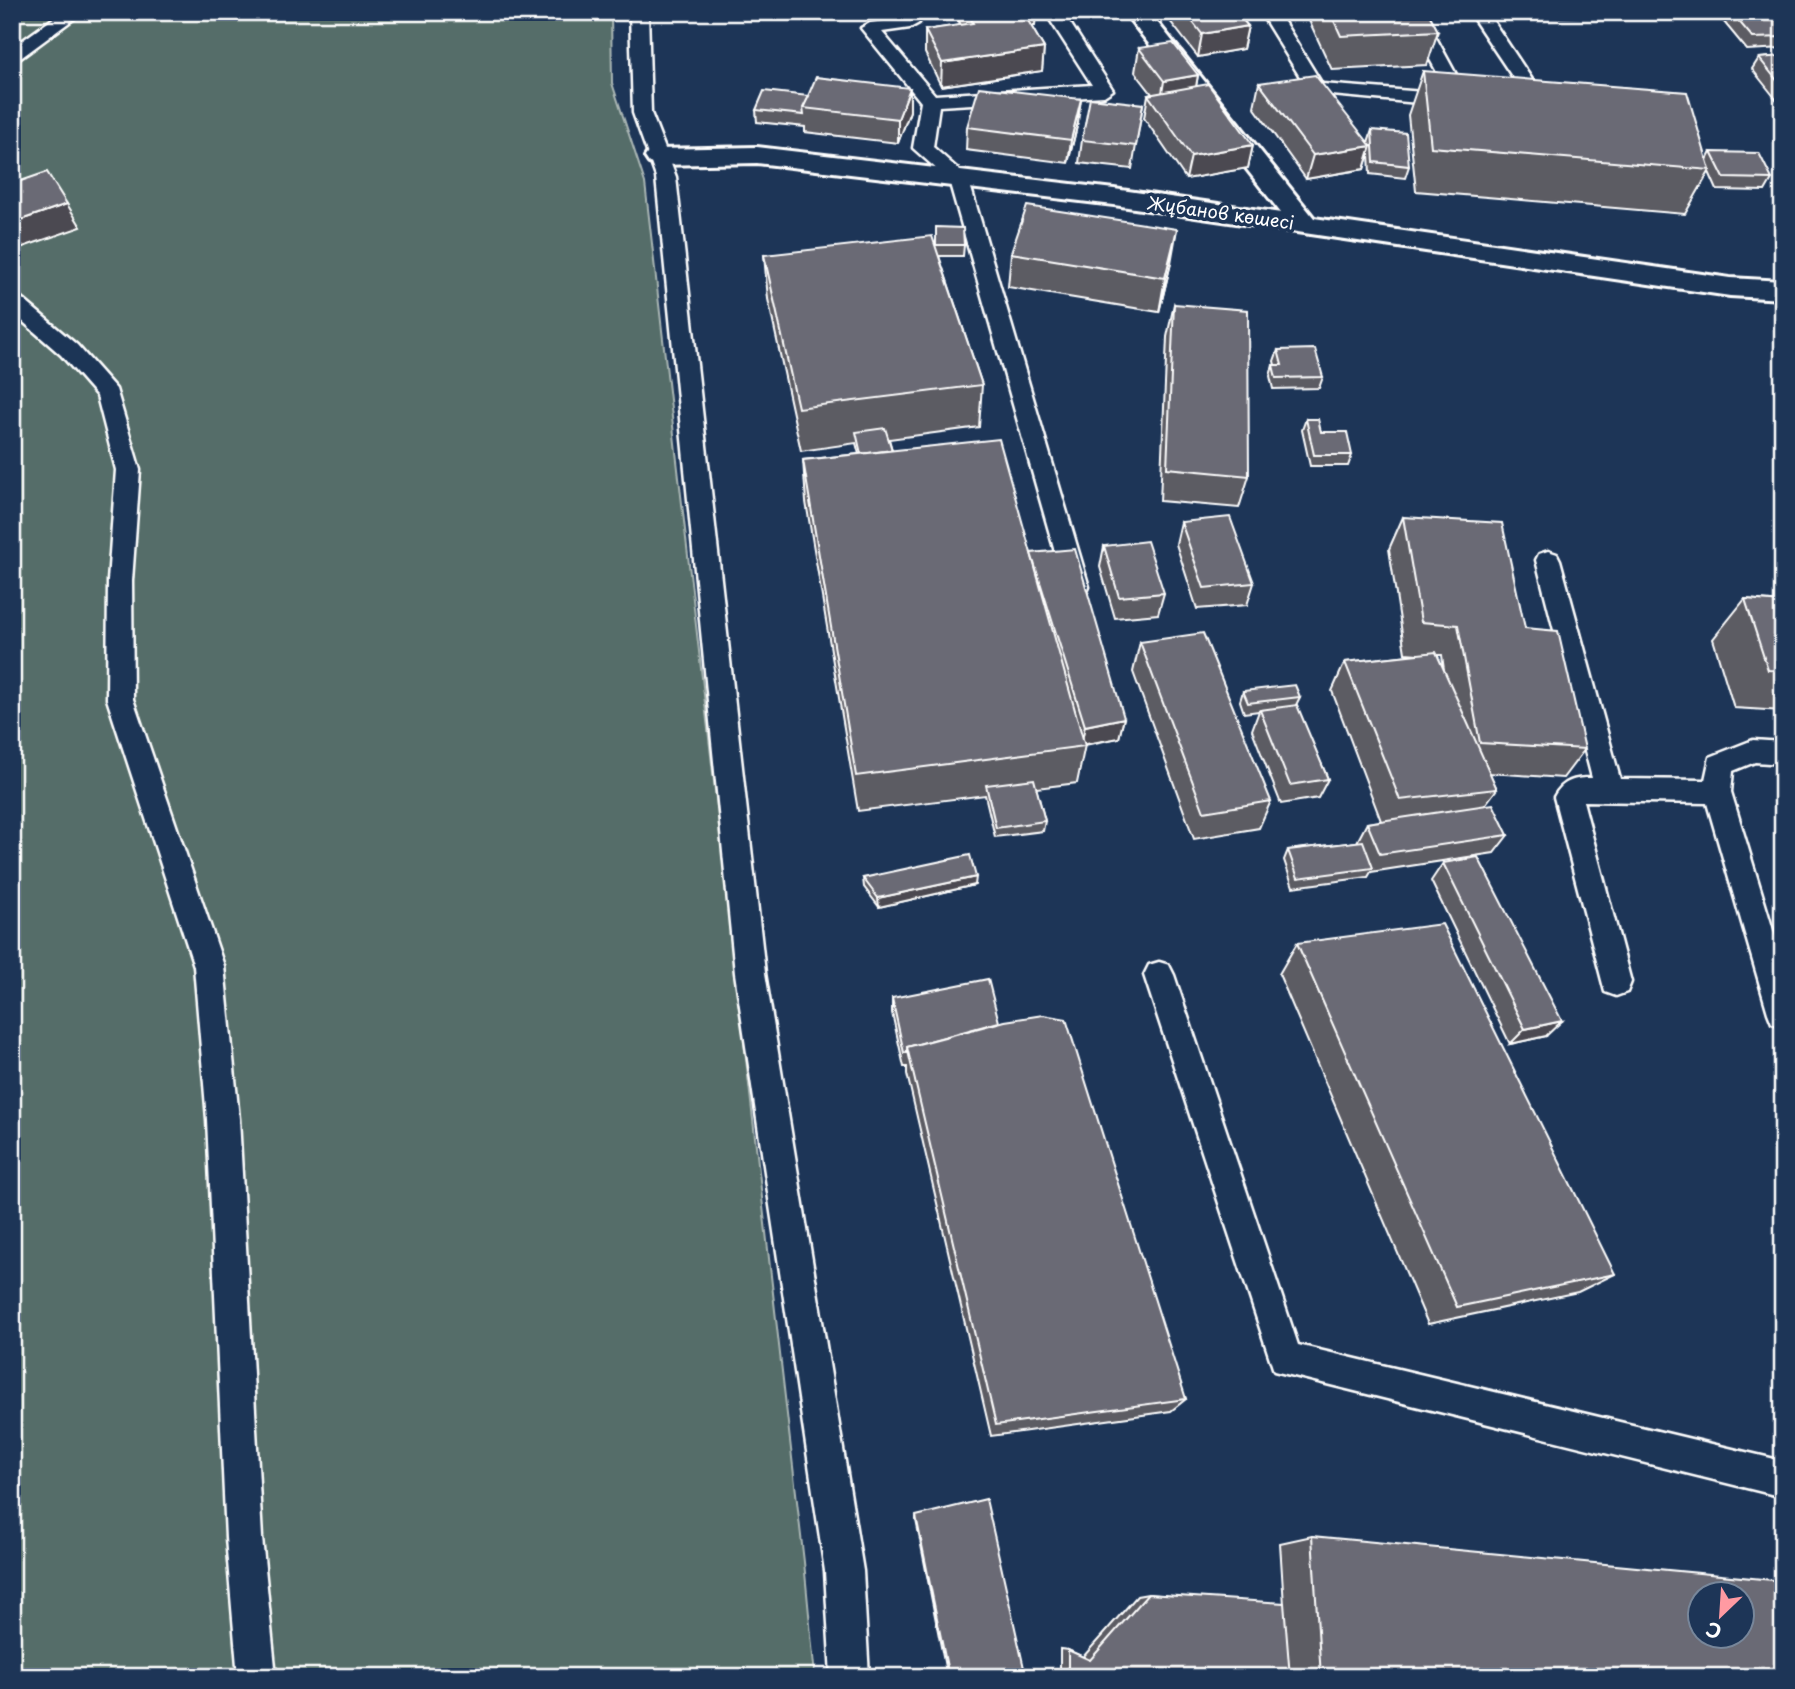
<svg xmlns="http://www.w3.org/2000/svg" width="1795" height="1689" viewBox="0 0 1795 1689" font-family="'Playpen Sans',sans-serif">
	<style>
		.green { fill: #546d69; stroke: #aab6b4; stroke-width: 2 }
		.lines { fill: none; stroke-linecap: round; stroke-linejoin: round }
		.service-casing { stroke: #fff; stroke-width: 5 }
		.minor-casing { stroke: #fff; stroke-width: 6 }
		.service { fill: #1d3557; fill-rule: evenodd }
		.minor { fill: #1d3557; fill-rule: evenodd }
		.wall { fill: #5c5b64; stroke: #fff; stroke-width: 2; fill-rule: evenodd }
		.shaded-wall { fill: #4b4a51; stroke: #fff; stroke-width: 2 }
		.building { fill: #6b6a74; stroke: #fff; stroke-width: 2; fill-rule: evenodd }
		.labels { text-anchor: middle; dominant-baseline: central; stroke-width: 7; stroke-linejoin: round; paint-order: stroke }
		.far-street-label { font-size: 18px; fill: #fff; stroke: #1d3557 }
	</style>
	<rect width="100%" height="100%" fill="#1d3557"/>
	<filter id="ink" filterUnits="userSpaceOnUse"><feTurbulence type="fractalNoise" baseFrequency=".0143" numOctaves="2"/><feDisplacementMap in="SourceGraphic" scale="14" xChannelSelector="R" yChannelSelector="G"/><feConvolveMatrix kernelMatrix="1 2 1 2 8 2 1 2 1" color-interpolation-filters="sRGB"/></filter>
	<g filter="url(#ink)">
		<!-- green -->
		<polygon class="green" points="12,12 611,12 612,83 645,183 804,1562 815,1677 12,1677"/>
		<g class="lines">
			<!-- service casing -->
			<g class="service-casing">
				<g id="service">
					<polygon points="62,12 83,12 18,60 12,61 12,48"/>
					<polygon points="630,12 648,12 651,113 676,177 765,973 863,1571 869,1677 831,1677 825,1571 735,973 656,177 633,113"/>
					<polygon points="895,12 913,12 919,23 910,28 882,32 935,95 1092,85 1045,12 1063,12 1113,90 1104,96 939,106 933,147 968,178 1089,587 1086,594 1077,596 1068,594 1065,587 949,180 913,148 921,102 861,28 870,23 899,19"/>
					<polygon points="1260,12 1278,12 1322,84 1449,94 1404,12 1422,12 1470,100 1468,104 1451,106 1310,93"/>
					<polygon points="1469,12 1487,12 1547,102 1545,106 1523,106 1521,102 1526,97"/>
					<polygon points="12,294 19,296 77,345 116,389 140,470 132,581 133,699 224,966 239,1119 262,1538 276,1677 238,1677 226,1538 207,1119 194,966 107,699 108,581 116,470 97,396 61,355 12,312"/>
					<path d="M1548,551L1557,554L1560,560L1620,779L1705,780L1710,757L1753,740L1783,742V764L1755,762L1733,771L1731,792L1783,963V1027L1772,1023L1768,1013L1707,803L1583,801L1631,982L1627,992L1616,996L1605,992L1554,797C1563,780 1575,778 1592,778L1536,560L1539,554Z"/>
					<polygon points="1159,962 1169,965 1174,975 1298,1345 1783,1461 1783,1497 1274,1371 1144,975 1149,965"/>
				</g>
			</g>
			<!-- minor casing -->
			<g class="minor-casing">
				<polygon id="minor" points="1124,12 1149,12 1314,218 1730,278 1783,281 1783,299 1730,296 1114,205 757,163 658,165 649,163 645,157 649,151 658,149 757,147 1114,189 1281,213"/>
			</g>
			<!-- service -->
			<use href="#service" class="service"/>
			<!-- minor -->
			<use href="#minor" class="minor"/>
		</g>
		<!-- wall -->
		<g class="wall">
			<polygon points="954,12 1036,12 1035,26 1031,26 1044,48 1042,71 941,86 925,53 925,30 961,25"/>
			<polygon points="1163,12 1236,12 1248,26 1243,49 1198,57"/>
			<polygon points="1305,12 1428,12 1438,31 1427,65 1332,70"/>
			<polygon points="1495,12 1602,12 1601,15 1500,20"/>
			<polygon points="1721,12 1783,12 1783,48 1747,50 1719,16"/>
			<polygon points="1139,48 1198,75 1196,86 1253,145 1248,168 1186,179 1144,118 1148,95 1152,94 1135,72"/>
			<polygon points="1783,56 1783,108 1752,69 1759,58"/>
			<polygon points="1423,71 1707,160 1711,152 1772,179 1765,191 1717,190 1709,172 1685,214 1416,191 1408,115"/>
			<polygon points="1259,83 1368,142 1372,130 1409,166 1405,178 1370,174 1369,153 1364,169 1306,179 1254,107"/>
			<polygon points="910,88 910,111 898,143 805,132 805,127 757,122 756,110 809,96"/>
			<polygon points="1143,104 1132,169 1079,163 1082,140"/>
			<polygon points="1078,122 1068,163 966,150 967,127"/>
			<polygon points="935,245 964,245 963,256 939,256 982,385 979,427 889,439 892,450 1031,553 1124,718 1119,738 1085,745 1077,783 1036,788 1045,821 1043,831 995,837 985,795 858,811 806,502 803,460 859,454 856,443 801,451 768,299 764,255"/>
			<polygon points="1011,253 1171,263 1159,312 1008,287"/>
			<polygon points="1174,304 1249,476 1239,508 1160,501 1167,337"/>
			<polygon points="1278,350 1323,377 1319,388 1273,389 1270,376 1273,365 1275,365 1274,361"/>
			<polygon points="1306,419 1352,455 1348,466 1310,466 1302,430"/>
			<path d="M1403,517L1525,628L1585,749L1563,778L1489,773L1497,789L1485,805L1508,835L1494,853L1371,872L1368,877L1293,887L1284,860L1288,850L1357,842L1367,823L1381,821L1332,691L1345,662L1418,654L1405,653L1389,549ZM1437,655H1442L1444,670Z"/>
			<polygon points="1181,522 1254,583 1247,605 1197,609 1176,544"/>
			<polygon points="1104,546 1164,593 1158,614 1115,618 1100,567"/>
			<polygon points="1745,599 1783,602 1783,711 1734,708 1713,639"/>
			<polygon points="1140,642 1271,801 1259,828 1194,839 1133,672"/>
			<polygon points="1243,691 1300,697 1296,705 1328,779 1318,798 1281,804 1252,730 1259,711 1244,713 1240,701"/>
			<polygon points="1443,863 1546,1036 1510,1044 1431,881"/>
			<polygon points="863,878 975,885 879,907 864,887"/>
			<polygon points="1297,943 1615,1274 1578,1292 1428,1324 1279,974"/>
			<polygon points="892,998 999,1022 1186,1399 1171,1411 991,1436 907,1074 907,1067 904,1067 892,1013"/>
			<polygon points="916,1516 991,1677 947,1677 916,1520"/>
			<polygon points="1312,1536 1783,1677 1060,1677 1060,1649 1068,1650 1083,1657 1137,1596 1148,1594 1284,1605 1280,1543"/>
		</g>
		<!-- shaded-wall -->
		<g class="shaded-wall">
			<polygon points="1248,26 1243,49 1198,57 1202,34"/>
			<polygon points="1044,48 1042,71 941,86 942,63"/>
			<polygon points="1198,75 1194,99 1160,105 1164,81"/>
			<polygon points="910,88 910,111 898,143 898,119"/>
			<polygon points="1081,99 1078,122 1068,163 1071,140"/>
			<polygon points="1253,145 1248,168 1186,179 1191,156"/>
			<polygon points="1371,146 1364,169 1306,179 1313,155"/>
			<polygon points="67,204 81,227 17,249 12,242 12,223"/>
			<polygon points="1177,229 1171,263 1159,312 1165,278"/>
			<polygon points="1124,718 1119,738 1081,745 1085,726"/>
			<polygon points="976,877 975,885 879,907 878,898"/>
			<polygon points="1562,1021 1546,1036 1510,1044 1525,1029"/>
		</g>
		<!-- building -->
		<g class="building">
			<polygon points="967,12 1023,12 1044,48 942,63 925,30 973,23"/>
			<polygon points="1185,12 1236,12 1248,26 1202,34"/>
			<polygon points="1330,12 1428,12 1438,31 1341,36"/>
			<polygon points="1731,12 1783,12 1783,37 1753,38"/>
			<polygon points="1173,43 1198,75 1164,81 1139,48"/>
			<polygon points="1783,56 1783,88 1759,58"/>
			<polygon points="1423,71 1687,92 1710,170 1431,147"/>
			<polygon points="1315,75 1371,146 1313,155 1259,83"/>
			<polygon points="816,77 910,88 898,119 803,108"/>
			<polygon points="1208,84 1253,145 1191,156 1148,95"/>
			<polygon points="979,87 1081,99 1071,140 967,127"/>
			<polygon points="764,91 809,96 803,108 804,115 756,110"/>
			<polygon points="1090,98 1143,104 1136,146 1082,140"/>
			<polygon points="1372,130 1406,133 1409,166 1374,162"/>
			<polygon points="1711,152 1759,153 1772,179 1724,178"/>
			<polygon points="47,172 67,204 12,223 12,184"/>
			<polygon points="1027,206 1177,229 1165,278 1011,253"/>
			<polygon points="936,227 963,228 964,245 936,245"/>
			<polygon points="932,236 982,385 798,408 764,255"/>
			<polygon points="1174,304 1248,310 1249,476 1167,468"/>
			<polygon points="1315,349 1323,377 1276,378 1273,365 1282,365 1278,350"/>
			<polygon points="1306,419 1318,419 1321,432 1347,432 1352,455 1314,455"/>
			<polygon points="885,428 892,450 861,454 856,432"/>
			<polygon points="999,439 1085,746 856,776 803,460"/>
			<polygon points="1230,517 1254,583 1204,588 1181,522"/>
			<polygon points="1403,517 1502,523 1525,628 1558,631 1585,749 1480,743 1458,625 1421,622"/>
			<polygon points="1147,541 1164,593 1119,597 1104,546"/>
			<polygon points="1075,549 1124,718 1085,726 1031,553"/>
			<polygon points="1745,599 1783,602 1783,671 1768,670"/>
			<polygon points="1203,633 1271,801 1204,812 1140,642"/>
			<polygon points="1436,652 1497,789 1400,800 1345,662"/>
			<polygon points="1295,685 1300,697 1248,703 1243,691"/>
			<polygon points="1297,705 1328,779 1290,785 1260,710"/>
			<polygon points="1034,779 1045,821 996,828 986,785"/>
			<polygon points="1493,804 1508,835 1380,854 1367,823"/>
			<polygon points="1363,841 1373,868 1298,878 1288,850"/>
			<polygon points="970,855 976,877 878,898 863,878"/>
			<polygon points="1478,857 1562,1021 1525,1029 1443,863"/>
			<polygon points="1442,924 1615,1274 1457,1307 1297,943"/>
			<polygon points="988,979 999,1022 907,1047 907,1052 904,1053 892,998"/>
			<polygon points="1043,1015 1066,1019 1186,1399 996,1425 907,1047 1005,1021"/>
			<polygon points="986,1499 1024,1668 991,1677 949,1677 916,1516"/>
			<path d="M1312,1536L1783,1581V1677H1321ZM1700,1594H1742V1636H1700Z"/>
			<polygon points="1148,1594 1284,1603 1290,1677 1068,1677 1068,1650 1090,1660"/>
		</g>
	</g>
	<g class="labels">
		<!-- far-street labels -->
		<g class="far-street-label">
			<text transform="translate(1221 212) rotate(8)">Жұбанов көшесі</text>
		</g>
	</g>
	<!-- margin -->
	<rect width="1795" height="1689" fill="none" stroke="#1d3557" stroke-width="42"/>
	<rect x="21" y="21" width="1753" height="1647" fill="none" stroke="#fff" stroke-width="2.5" filter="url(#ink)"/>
	<!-- north arrow -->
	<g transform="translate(1721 1615) rotate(205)"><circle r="33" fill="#1d3557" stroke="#77869a" stroke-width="2"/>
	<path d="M0-5L12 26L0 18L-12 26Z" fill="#ff9aa2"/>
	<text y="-10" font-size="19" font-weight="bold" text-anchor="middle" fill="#ffffff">С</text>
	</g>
</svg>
